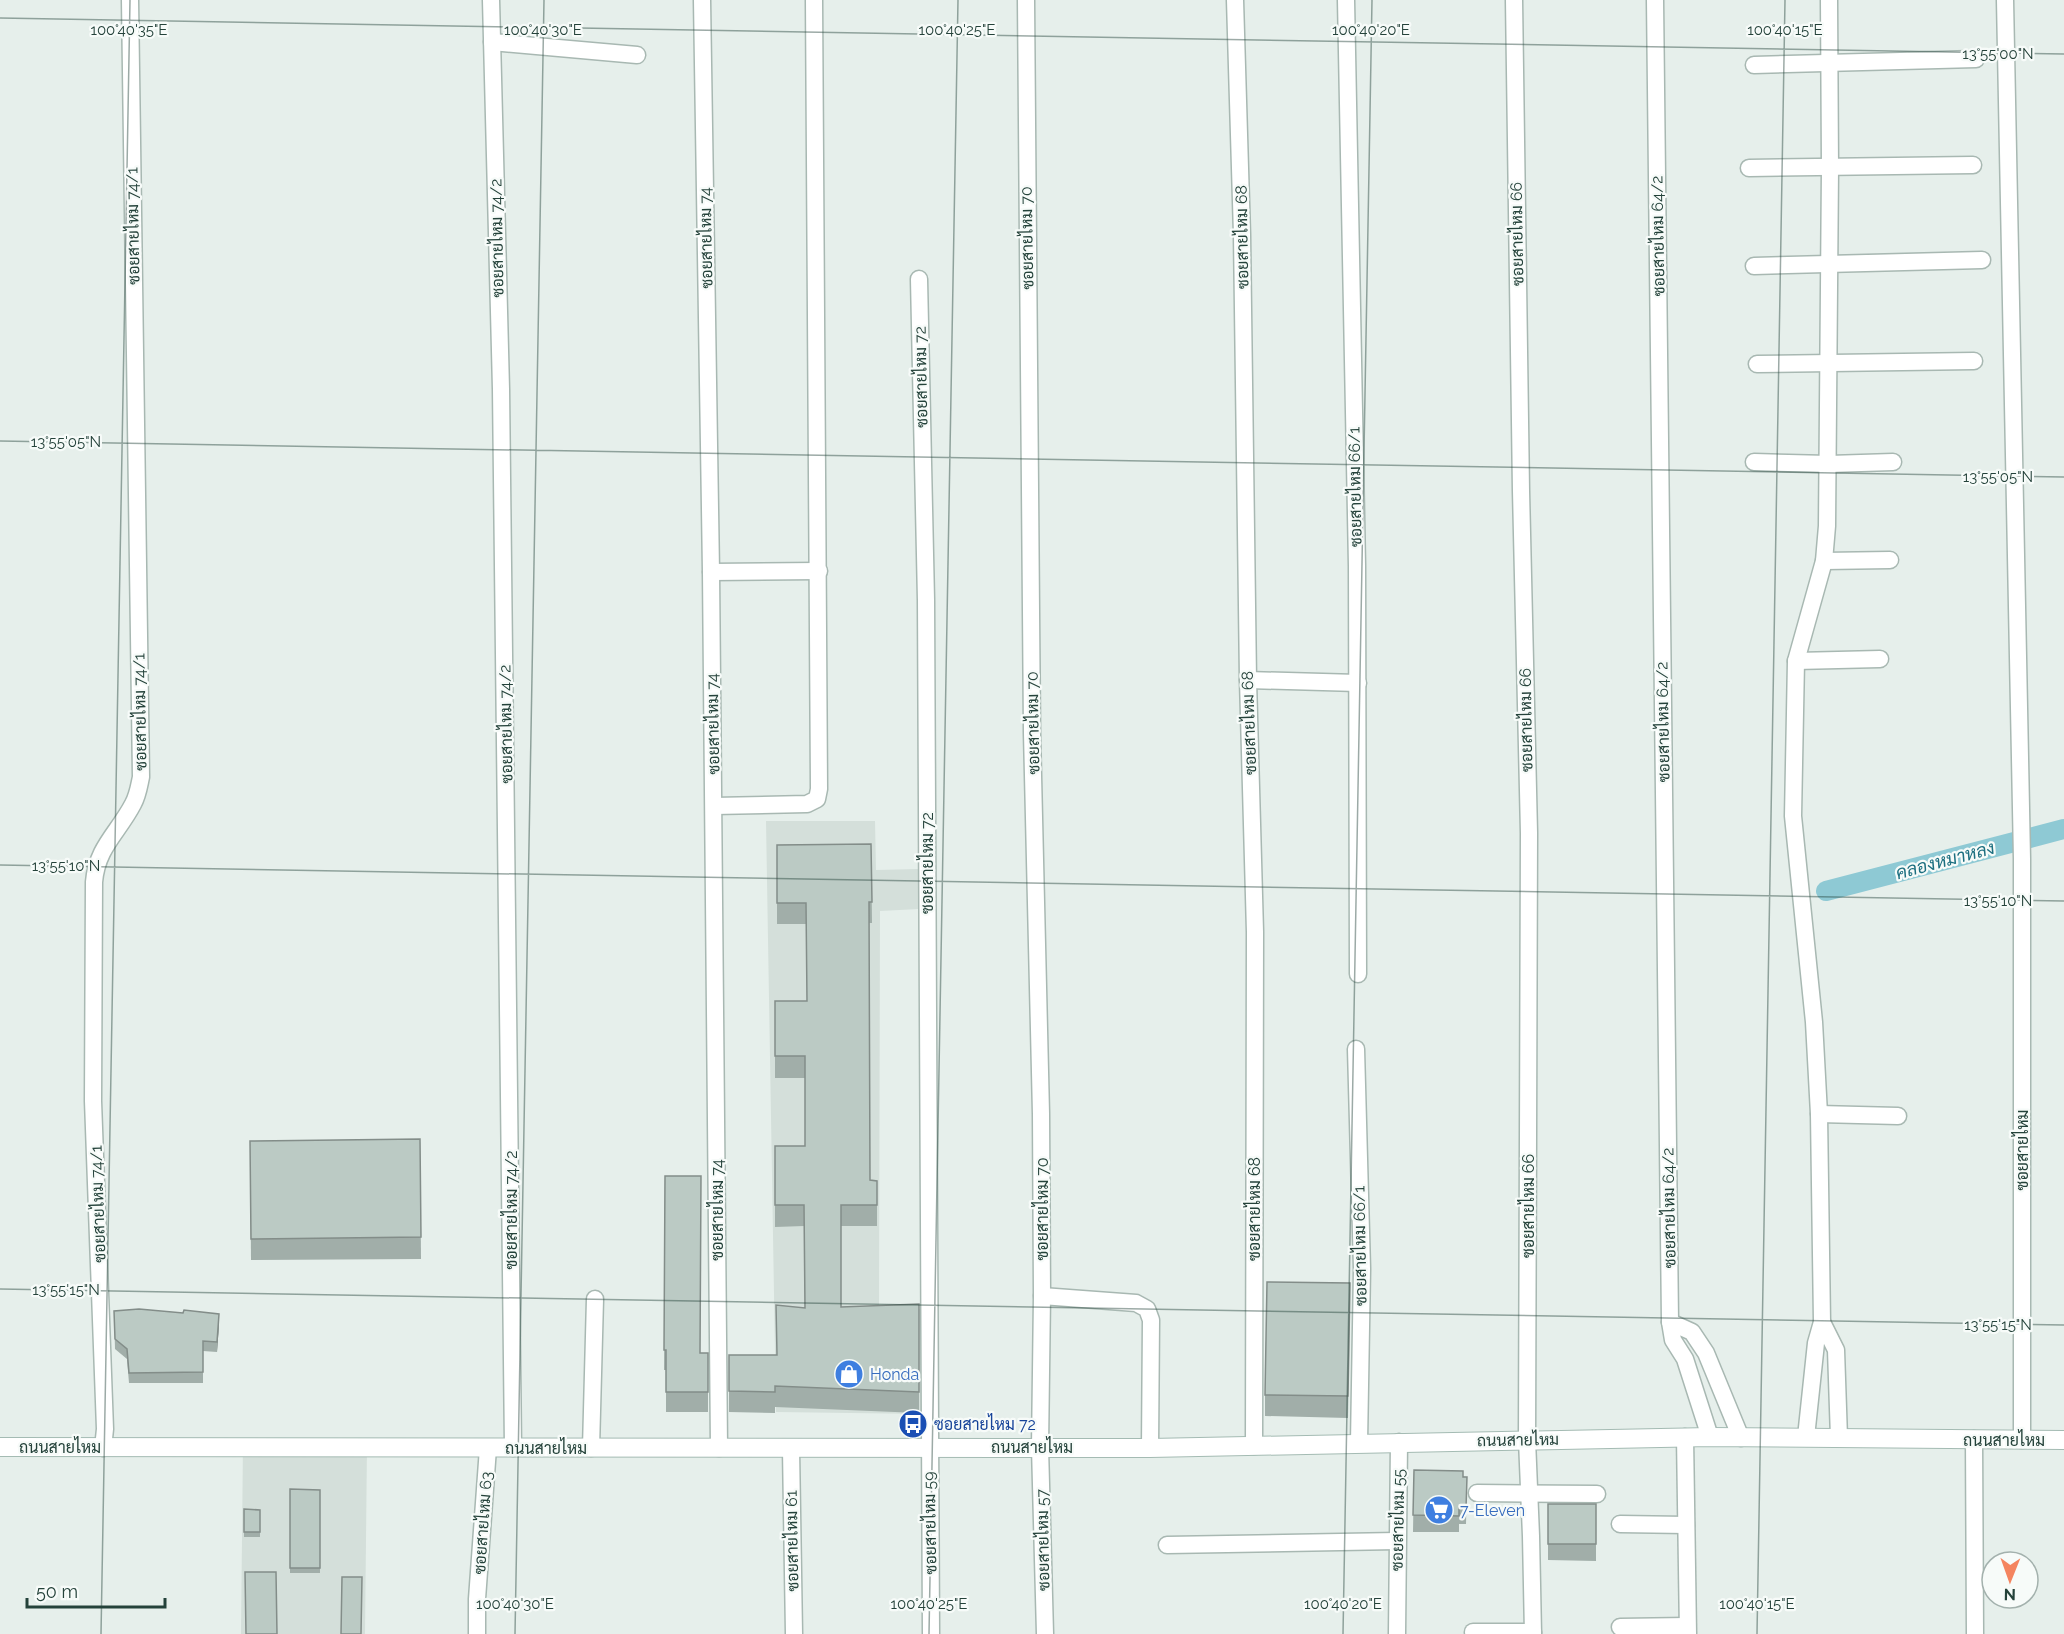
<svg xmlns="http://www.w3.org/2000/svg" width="2064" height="1634" viewBox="0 0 2064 1634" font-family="Raleway,Sarabun,sans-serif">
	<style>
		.built { fill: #d4dfda }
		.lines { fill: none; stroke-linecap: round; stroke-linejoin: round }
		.canal { stroke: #8ec9d4; stroke-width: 20 }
		.street-casing { stroke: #a8b8b2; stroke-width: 19 }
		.secondary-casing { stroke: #a4bbb3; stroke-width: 20 }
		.street { stroke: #fff; stroke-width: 16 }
		.secondary { stroke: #fff; stroke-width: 18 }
		.wall { fill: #a1aea9 }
		.shaded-wall { fill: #838d89 }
		.building { fill: #bbcac4; stroke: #838d89; stroke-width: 1.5 }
		.ticks { fill: none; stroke: #24423a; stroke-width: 1.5; stroke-opacity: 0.45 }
		.labels { text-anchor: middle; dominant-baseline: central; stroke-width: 4.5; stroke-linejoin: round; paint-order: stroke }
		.street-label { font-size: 16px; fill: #24423a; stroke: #f7fbf9 }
		.shop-label { font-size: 16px; fill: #366cbe; stroke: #f7fbf9; text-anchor: start }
		.transit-label { font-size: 16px; fill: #164399; stroke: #f7fbf9; text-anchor: start }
		.water-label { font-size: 18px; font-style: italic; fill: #1c6f80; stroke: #f7fbf9 }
		.ticks-label { font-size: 15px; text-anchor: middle; fill: #24423a; stroke: #f7fbf9; stroke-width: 4.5; stroke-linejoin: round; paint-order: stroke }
	</style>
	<rect width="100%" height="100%" fill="#e6efeb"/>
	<!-- built -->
	<g class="built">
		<polygon points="766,821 875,821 876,870 918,869 919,909 880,911 879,1308 921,1309 924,1414 776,1412"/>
		<polygon points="243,1443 367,1446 365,1634 241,1634"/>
	</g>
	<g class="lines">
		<!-- canal -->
		<polyline class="canal" points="1826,891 2064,829"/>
		<!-- street casing -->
		<g class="street-casing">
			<g id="street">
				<polyline points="491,0 501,389 513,1448"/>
				<polyline points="702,0 711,572 719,1448"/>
				<polyline points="1026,0 1032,733 1041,1114 1042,1296 1040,1447 1045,1634"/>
				<polyline points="1235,0 1242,235 1248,680 1255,932 1254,1446"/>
				<polyline points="1346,0 1357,566 1358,974"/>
				<polyline points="1514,0 1521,491 1529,833 1527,1440 1531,1536 1533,1634"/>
				<polyline points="1655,0 1670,1322 1673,1340 1685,1359 1710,1437"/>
				<polyline points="2005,0 2022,859 2022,1440"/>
				<polyline points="492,42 637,55"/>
				<polyline points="1754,65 1976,59"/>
				<polyline points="1749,168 1973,165"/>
				<polyline points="1754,266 1982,260"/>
				<polyline points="919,279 926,600 931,1634"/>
				<polyline points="1757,364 1974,361"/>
				<polyline points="1754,462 1829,464 1893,462"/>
				<polyline points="1824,561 1890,560"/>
				<polyline points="711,572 819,571"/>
				<polyline points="1796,661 1880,659"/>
				<polyline points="1248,680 1358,683"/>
				<polyline points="714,806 807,804 817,799 819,789 814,0"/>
				<polyline points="1356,1049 1362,1269 1359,1443"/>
				<polyline points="1819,1114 1898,1116"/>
				<polyline points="1042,1296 1136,1303 1147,1309 1151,1320 1150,1448"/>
				<polyline points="1670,1322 1692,1332 1706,1353 1741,1438"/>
				<polyline points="1822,1322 1836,1350 1839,1438"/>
				<polyline points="1685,1437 1688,1634"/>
				<polyline points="1806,1437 1816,1343 1822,1322 1819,1114 1814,1022 1793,816 1796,661 1824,561 1827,526 1830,168 1829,0"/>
				<polyline points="1974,1439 1975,1634"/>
				<path d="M103,1448L105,1429L93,1101L94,882C97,847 118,833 133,804C138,795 139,786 141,777L130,0"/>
				<polyline points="591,1448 595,1299"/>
				<polyline points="791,1449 794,1634"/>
				<polyline points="1477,1493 1597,1494"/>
				<polyline points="1620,1524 1686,1525"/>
				<polyline points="1167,1545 1397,1541"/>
				<polyline points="1620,1627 1687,1626"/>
				<polyline points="1473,1632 1533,1632"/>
				<polyline points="477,1634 477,1599 488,1448"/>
				<polyline points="1397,1634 1399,1442"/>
			</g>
		</g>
		<!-- secondary casing -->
		<g class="secondary-casing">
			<polyline id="secondary" points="0,1447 1150,1448 1710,1437 2064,1440"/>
		</g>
		<!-- street -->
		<use href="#street" class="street"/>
		<!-- secondary -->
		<use href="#secondary" class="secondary"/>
	</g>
	<!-- wall -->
	<g class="wall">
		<polygon points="871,844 872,923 869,923 870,1180 877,1181 877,1226 841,1226 841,1307 919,1304 919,1413 775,1407 775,1413 729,1412 729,1355 776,1355 805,1308 804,1226 775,1227 775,1146 805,1146 805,1078 775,1078 775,1001 807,1001 806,924 777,924 777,845"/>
		<polygon points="420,1139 421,1259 251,1260 250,1141"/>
		<polygon points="665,1176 700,1353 708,1353 708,1412 666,1412 666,1370 664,1370"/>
		<polygon points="1350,1305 1348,1418 1265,1416 1265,1395"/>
		<polygon points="114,1311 219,1324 217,1352 203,1351 203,1383 129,1383 127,1359 115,1349"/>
		<polygon points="1414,1470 1467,1477 1466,1524 1459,1524 1459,1532 1413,1532"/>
		<polygon points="290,1489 320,1490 320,1573 290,1573"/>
		<polygon points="1548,1504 1596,1504 1596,1561 1548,1560"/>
		<polygon points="244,1509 260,1510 260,1537 244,1537"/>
	</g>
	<!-- shaded-wall -->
	<polygon class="shaded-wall" points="219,1314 219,1324 217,1352 217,1342"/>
	<!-- building -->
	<g class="building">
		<polygon points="871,844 872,902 869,902 870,1180 877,1181 877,1205 841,1205 841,1307 919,1304 919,1392 775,1386 775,1392 729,1391 729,1355 777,1355 776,1305 805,1308 804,1205 775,1205 775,1146 805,1146 805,1056 775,1056 775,1001 807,1001 806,903 777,903 777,845"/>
		<polygon points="420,1139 421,1237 251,1239 250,1141"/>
		<polygon points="665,1176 701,1176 700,1353 708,1353 708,1392 666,1392 666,1350 664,1350"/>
		<polygon points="1267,1282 1350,1283 1348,1396 1265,1395"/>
		<polygon points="139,1309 183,1313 184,1310 219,1314 217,1342 203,1341 203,1372 129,1373 127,1349 115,1339 114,1311"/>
		<polygon points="1414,1470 1463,1471 1463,1477 1467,1477 1466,1508 1459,1508 1459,1516 1413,1515"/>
		<polygon points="290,1489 320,1490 320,1568 290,1568"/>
		<rect x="1548" y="1504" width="48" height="40"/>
		<polygon points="244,1509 260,1510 260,1532 244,1532"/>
		<polygon points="245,1572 276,1572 277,1634 246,1634"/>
		<polygon points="342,1577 362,1577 361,1634 341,1634"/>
	</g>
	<!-- ticks -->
	<path class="ticks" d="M0,18L2064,54M0,441L2064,477M0,865L2064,901M0,1289L2064,1325M101,1634L130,0M515,1634L544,0M929,1634L958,0M1343,1634L1372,0M1757,1634L1785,0"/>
	<!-- icons -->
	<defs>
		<g id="shop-disc" transform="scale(1.5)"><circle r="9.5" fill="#3f7fe0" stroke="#f7fbf9"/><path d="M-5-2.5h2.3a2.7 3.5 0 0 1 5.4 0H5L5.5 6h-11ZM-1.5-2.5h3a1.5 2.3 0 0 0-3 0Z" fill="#fff"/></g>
		<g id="bus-disc" transform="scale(1.5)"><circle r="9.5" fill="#1a4fb4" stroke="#f7fbf9"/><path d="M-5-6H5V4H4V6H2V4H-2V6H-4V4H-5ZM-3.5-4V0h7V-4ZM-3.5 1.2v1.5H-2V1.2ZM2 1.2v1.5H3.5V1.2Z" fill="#fff"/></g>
		<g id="supermarket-disc" transform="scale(1.5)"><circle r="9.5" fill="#3f7fe0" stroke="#f7fbf9"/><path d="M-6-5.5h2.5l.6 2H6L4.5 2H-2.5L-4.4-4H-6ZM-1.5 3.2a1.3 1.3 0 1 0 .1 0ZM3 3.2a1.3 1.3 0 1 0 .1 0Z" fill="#fff"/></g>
	</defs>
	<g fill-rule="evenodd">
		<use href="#shop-disc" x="849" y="1374"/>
		<use href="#bus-disc" x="913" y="1424"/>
		<use href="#supermarket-disc" x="1439" y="1510"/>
	</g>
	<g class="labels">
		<!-- street labels -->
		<g class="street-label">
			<text transform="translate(133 226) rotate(-91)">ซอยสายไหม 74/1</text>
			<text transform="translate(1517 234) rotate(-91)">ซอยสายไหม 66</text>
			<text transform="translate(1658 236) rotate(-91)">ซอยสายไหม 64/2</text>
			<text transform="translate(1242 237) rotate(-91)">ซอยสายไหม 68</text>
			<text transform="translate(497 238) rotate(-91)">ซอยสายไหม 74/2</text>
			<text transform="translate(706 238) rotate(-91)">ซอยสายไหม 74</text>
			<text transform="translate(1027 238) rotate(-91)">ซอยสายไหม 70</text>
			<text transform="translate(921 377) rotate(-91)">ซอยสายไหม 72</text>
			<text transform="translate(1355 487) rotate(-91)">ซอยสายไหม 66/1</text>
			<text transform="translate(140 712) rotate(-91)">ซอยสายไหม 74/1</text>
			<text transform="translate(1526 720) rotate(-91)">ซอยสายไหม 66</text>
			<text transform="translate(1663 722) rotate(-91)">ซอยสายไหม 64/2</text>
			<text transform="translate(1033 723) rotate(-91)">ซอยสายไหม 70</text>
			<text transform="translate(1249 723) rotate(-92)">ซอยสายไหม 68</text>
			<text transform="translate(506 724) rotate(-91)">ซอยสายไหม 74/2</text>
			<text transform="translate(713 724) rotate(-91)">ซอยสายไหม 74</text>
			<text transform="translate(927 863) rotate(-90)">ซอยสายไหม 72</text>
			<text transform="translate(2022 1150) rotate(-90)">ซอยสายไหม</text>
			<text transform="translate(98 1204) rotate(-92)">ซอยสายไหม 74/1</text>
			<text transform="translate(1528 1206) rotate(-90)">ซอยสายไหม 66</text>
			<text transform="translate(1669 1208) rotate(-91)">ซอยสายไหม 64/2</text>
			<text transform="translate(1042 1209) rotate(-90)">ซอยสายไหม 70</text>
			<text transform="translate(1254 1209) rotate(-90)">ซอยสายไหม 68</text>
			<text transform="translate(511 1210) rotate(-90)">ซอยสายไหม 74/2</text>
			<text transform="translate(717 1210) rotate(-90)">ซอยสายไหม 74</text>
			<text transform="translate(1360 1246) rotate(-91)">ซอยสายไหม 66/1</text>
			<text transform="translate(1518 1440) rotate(-1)">ถนนสายไหม</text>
			<text x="2004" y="1440">ถนนสายไหม</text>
			<text x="60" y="1447">ถนนสายไหม</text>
			<text x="1032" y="1447">ถนนสายไหม</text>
			<text x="546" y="1448">ถนนสายไหม</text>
			<text transform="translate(1398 1520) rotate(-89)">ซอยสายไหม 55</text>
			<text transform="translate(483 1523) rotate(-86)">ซอยสายไหม 63</text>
			<text transform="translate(930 1523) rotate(-91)">ซอยสายไหม 59</text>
			<text transform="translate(1043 1540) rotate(-91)">ซอยสายไหม 57</text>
			<text transform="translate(792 1541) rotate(-91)">ซอยสายไหม 61</text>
		</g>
		<!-- shop labels -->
		<g class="shop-label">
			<text x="870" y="1374">Honda</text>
			<text x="1460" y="1510">7-Eleven</text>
		</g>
		<!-- transit labels -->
		<g class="transit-label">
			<text x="934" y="1424">ซอยสายไหม 72</text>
		</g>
		<!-- water labels -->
		<g class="water-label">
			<text transform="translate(1945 860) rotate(-15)">คลองหมาหลง</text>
		</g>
	</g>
	<g class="ticks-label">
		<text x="129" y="35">100°40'35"E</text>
		<text x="543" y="35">100°40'30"E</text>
		<text x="957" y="35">100°40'25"E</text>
		<text x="1371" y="35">100°40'20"E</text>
		<text x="1785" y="35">100°40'15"E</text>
		<text x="1998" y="59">13°55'00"N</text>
		<text x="66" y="447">13°55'05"N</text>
		<text x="1998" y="482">13°55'05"N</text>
		<text x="66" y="871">13°55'10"N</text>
		<text x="1998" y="906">13°55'10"N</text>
		<text x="66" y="1295">13°55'15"N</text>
		<text x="1998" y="1330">13°55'15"N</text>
		<text x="515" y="1609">100°40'30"E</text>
		<text x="929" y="1609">100°40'25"E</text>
		<text x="1343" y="1609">100°40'20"E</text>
		<text x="1757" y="1609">100°40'15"E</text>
	</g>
	<!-- north arrow -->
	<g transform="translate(2010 1580) rotate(181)"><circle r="28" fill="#f7fbf9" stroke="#a3b1ad" stroke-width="1.5"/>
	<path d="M0-4.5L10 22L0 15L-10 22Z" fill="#f4845f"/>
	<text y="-9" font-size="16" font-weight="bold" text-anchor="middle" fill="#24423a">N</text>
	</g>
	<!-- scale -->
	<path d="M27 1598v9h138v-9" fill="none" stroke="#24423a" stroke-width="3"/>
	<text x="36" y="1598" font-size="18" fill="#24423a" stroke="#f7fbf9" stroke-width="4.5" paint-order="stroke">50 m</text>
</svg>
